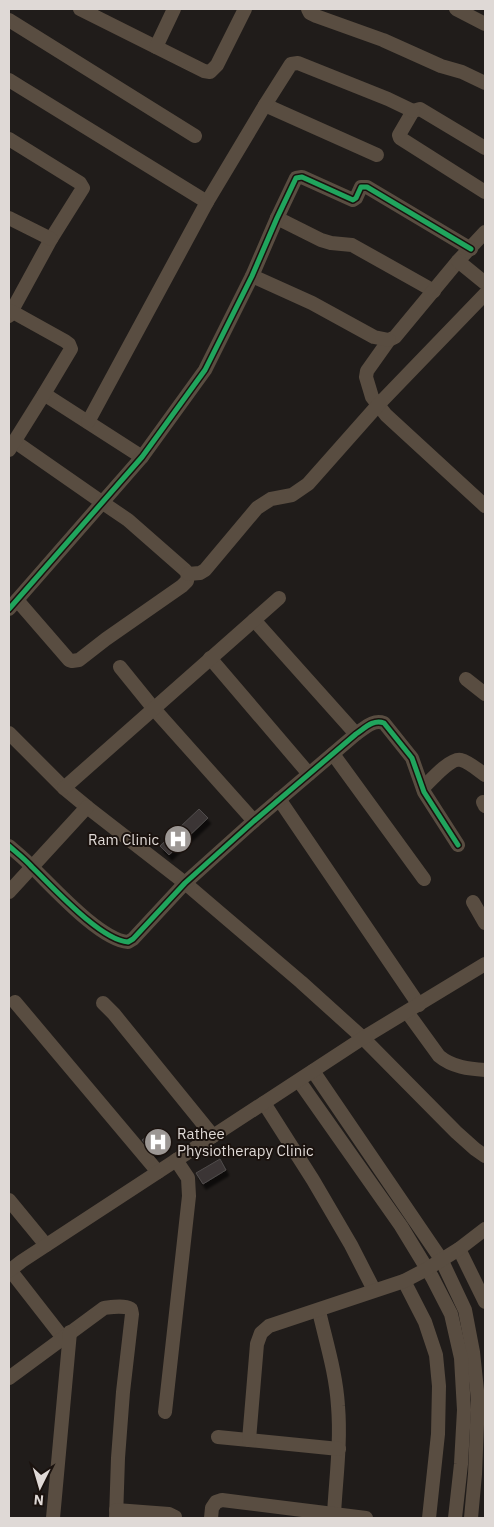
<svg xmlns="http://www.w3.org/2000/svg" width="494" height="1527" viewBox="0 0 494 1527" font-family="'IBM Plex Sans',sans-serif">
	<style>
		.building { fill: #3a3636; stroke: #504c4b; filter: url(#shadow) }
		.lines { fill: none; stroke-linecap: round; stroke-linejoin: round }
		.minor { stroke: #594d41; stroke-width: 14 }
		.cycleway-casing { stroke: #1a120e; stroke-width: 8 }
		.cycleway { stroke: #20a55d; stroke-width: 5 }
		.labels { text-anchor: middle; dominant-baseline: central; stroke-width: 4; stroke-linejoin: round; paint-order: stroke }
		.poi-label { font-size: 15px; fill: #dfd9d6; stroke: #1a120e; text-anchor: end }
	</style>
	<defs>
		<filter id="shadow"><feDropShadow dx="3" dy="5.5" stdDeviation="1" flood-color="#0009"/></filter>
	</defs>
	<rect width="100%" height="100%" fill="#201c1a"/>
	<!-- building -->
	<g class="building">
		<polygon points="199,809 208,818 169,855 160,846"/>
		<polygon points="157,1130 167,1144 153,1153 142,1140"/>
		<polygon points="220,1159 226,1170 203,1184 196,1173"/>
	</g>
	<g class="lines">
		<!-- minor -->
		<g class="minor">
			<polyline points="80,9 204,71 210,72 217,65 245,9"/>
			<polyline points="308,9 310,13 316,16 383,40 441,66 462,72 485,83"/>
			<polyline points="456,9 485,24"/>
			<polyline points="9,20 195,136"/>
			<polyline points="156,47 174,9"/>
			<polyline points="9,80 207,202"/>
			<polyline points="265,105 377,155"/>
			<polyline points="9,139 80,183 83,188 51,239 9,316"/>
			<polyline points="485,148 420,109 413,111 399,135 400,138 485,192"/>
			<polyline points="9,218 51,239"/>
			<polyline points="277,218 321,240 331,243 352,245 434,291"/>
			<polyline points="485,232 458,261 395,337 389,340 367,371 366,377 372,397 386,415 485,506"/>
			<polyline points="458,261 485,283"/>
			<polyline points="252,276 312,303 374,337 389,340"/>
			<polyline points="44,394 142,457"/>
			<polyline points="88,422 207,202 265,105 291,64 298,63 388,99 413,111"/>
			<polyline points="14,441 103,503 128,520 185,570 188,574 187,581 182,586 106,639 79,660 72,661 69,660 17,600"/>
			<polyline points="9,450 44,394 71,349 69,344 65,341 11,311"/>
			<polyline points="188,574 200,573 205,570 257,508 271,499 292,495 308,484 378,405 485,294"/>
			<polyline points="9,609 142,457 205,370 252,276 277,218 296,178 302,177 353,200 356,198 361,187 367,187 471,249"/>
			<polyline points="254,620 356,734"/>
			<polyline points="210,658 309,774"/>
			<polyline points="120,667 154,709 254,821"/>
			<polyline points="466,679 485,694"/>
			<polyline points="9,733 64,788 87,807 185,883 301,982 363,1038 456,1132 475,1149 485,1156"/>
			<polyline points="333,754 424,879"/>
			<polyline points="64,788 279,598"/>
			<path d="M423,788C430,781 451,757 461,760C469,762 478,770 485,775"/>
			<polyline points="279,799 419,1005"/>
			<polyline points="483,802 485,806"/>
			<path d="M9,846C17,853 25,859 32,867C52,886 100,940 128,942L133,939L185,883L254,821L356,734C365,728 373,719 384,723L412,758L424,792L458,845"/>
			<polyline points="9,892 87,807"/>
			<polyline points="473,902 485,923"/>
			<polyline points="15,1002 158,1172"/>
			<polyline points="103,1003 114,1014 213,1136"/>
			<path d="M407,1012L439,1056C452,1067 469,1069 485,1070"/>
			<polyline points="313,1071 441,1259 465,1310 473,1352 478,1400 475,1474 471,1518"/>
			<polyline points="299,1081 401,1226 432,1277 451,1314 461,1358 464,1410 461,1464 455,1518"/>
			<polyline points="264,1103 313,1180 351,1245 374,1290"/>
			<polyline points="9,1200 46,1245"/>
			<polyline points="459,1249 485,1302"/>
			<polyline points="10,1270 63,1338"/>
			<polyline points="9,1271 22,1261 363,1038 485,964"/>
			<polyline points="404,1281 425,1322 436,1355 439,1386 438,1434 429,1518"/>
			<path d="M319,1311C326,1342 336,1373 338,1406C341,1442 336,1478 334,1514"/>
			<path d="M9,1378L104,1308C113,1307 123,1305 131,1309L132,1314L123,1392L118,1458L116,1518"/>
			<polyline points="165,1412 189,1196 188,1178 176,1160"/>
			<polyline points="218,1437 339,1449"/>
			<polyline points="249,1440 257,1344 261,1333 269,1326 404,1281 427,1269 459,1249 485,1229"/>
			<polyline points="116,1510 169,1514 175,1517 175,1518"/>
			<polyline points="53,1518 70,1332"/>
			<polyline points="211,1518 212,1508 216,1502 222,1500 366,1518"/>
		</g>
		<!-- cycleway casing -->
		<g class="cycleway-casing">
			<g id="cycleway">
				<polyline points="9,609 142,457 205,370 252,276 277,218 296,178 302,177 353,200 356,198 361,187 367,187 471,249"/>
				<path d="M9,846C17,853 25,859 32,867C52,886 100,940 128,942L133,939L185,883L254,821L356,734C365,728 373,719 384,723L412,758L424,792L458,845"/>
			</g>
		</g>
		<!-- cycleway -->
		<use href="#cycleway" class="cycleway"/>
	</g>
	<!-- icons -->
	<defs>
		<g id="hospital-disc" transform="scale(1.4375)"><circle r="9.5" fill="#9c9794" stroke="#1a120e"/><path d="M-5-5h3v3.5h4V-5h3V5h-3V1.5h-4V5h-3Z" fill="#fff"/></g>
	</defs>
	<g fill-rule="evenodd">
		<use href="#hospital-disc" x="178" y="839"/>
		<use href="#hospital-disc" x="158" y="1142"/>
	</g>
	<g class="labels">
		<!-- poi labels -->
		<g class="poi-label">
			<text x="159" y="839">Ram Clinic</text>
			<text x="177" y="1133" text-anchor="start">Rathee<tspan x="177" dy="17">Physiotherapy Clinic</tspan></text>
		</g>
	</g>
	<!-- border -->
	<rect width="494" height="1527" fill="none" stroke="#dfd9d6" stroke-width="20"/>
	<!-- north arrow -->
	<g transform="translate(40 1487) rotate(185)" stroke="#1a120e" stroke-width="4" paint-order="stroke">
	<path d="M0-4L9 19L0 12L-9 19Z" fill="#dfd9d6"/>
	<text y="-8" font-size="14" font-weight="bold" text-anchor="middle" fill="#dfd9d6">N</text>
	</g>
</svg>
